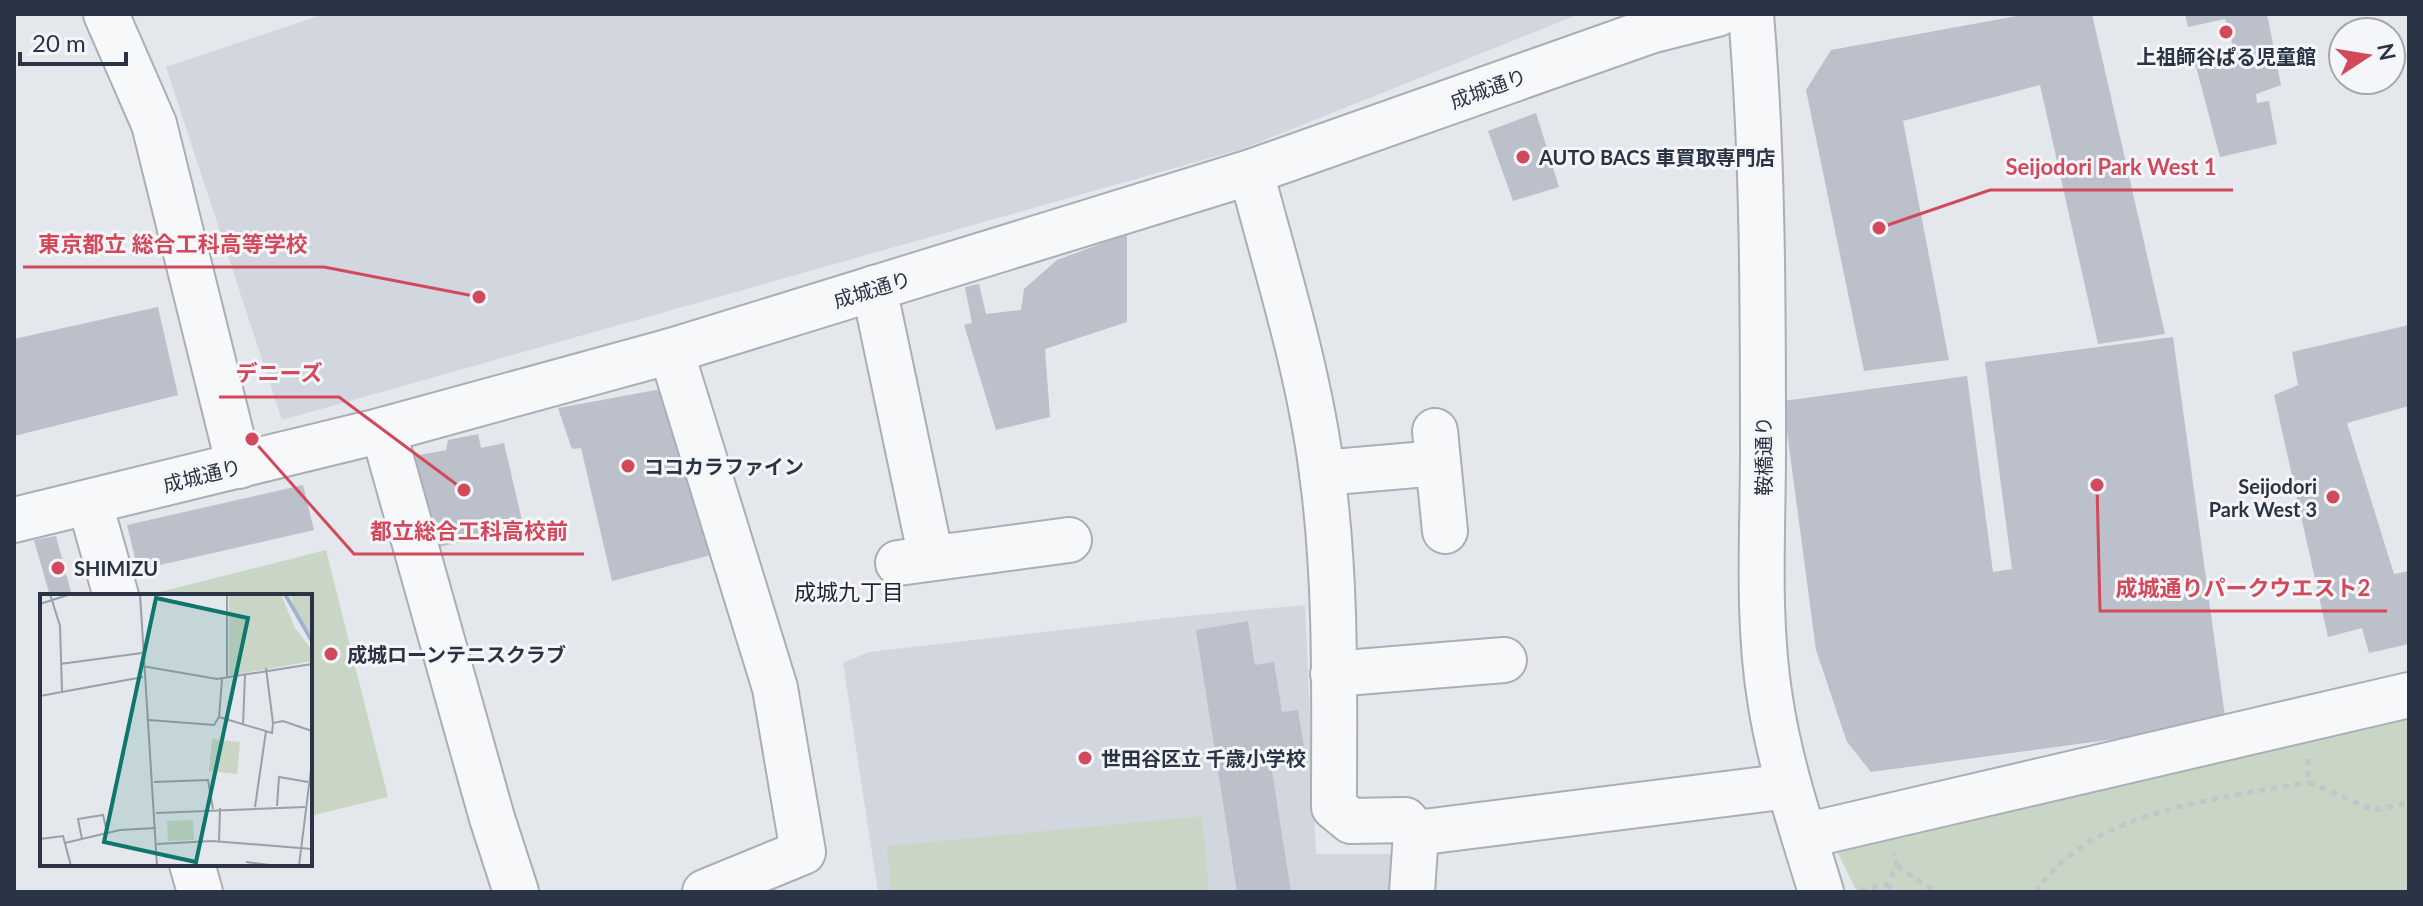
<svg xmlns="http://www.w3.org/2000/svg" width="2423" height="906" viewBox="0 0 2423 906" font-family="Lato,'Noto Sans JP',sans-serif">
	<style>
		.built { fill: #d2d6de }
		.green { fill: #c9d6c5 }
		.building { fill: #bbc0ca }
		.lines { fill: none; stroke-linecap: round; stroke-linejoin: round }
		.minor-casing { stroke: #a9aeb7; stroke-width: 48 }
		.path { stroke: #c2c5cb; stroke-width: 5; stroke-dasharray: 6 6; stroke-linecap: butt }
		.minor { stroke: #f7f8fa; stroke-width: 44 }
		.poi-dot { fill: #d1495b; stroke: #f4f6f9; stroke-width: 3 }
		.labels { text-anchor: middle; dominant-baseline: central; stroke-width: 6; stroke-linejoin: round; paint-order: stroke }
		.poi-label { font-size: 20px; font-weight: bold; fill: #2b3445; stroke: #f4f6f9; text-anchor: start }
		.street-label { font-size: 20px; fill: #2b3445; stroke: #f4f6f9 }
		.neighbourhood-label { font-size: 22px; fill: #1d2536; stroke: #f4f6f9 }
		.inset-river { fill: none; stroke: #9fb4cc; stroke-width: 4 }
		.inset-road { fill: none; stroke: #9a9fa9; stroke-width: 2 }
		.view { fill: #0f766e; fill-opacity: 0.15; stroke: #0f766e; stroke-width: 4 }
		.inset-edge { fill: none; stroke: #2b3445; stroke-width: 4 }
		.leader { fill: none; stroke: #d1495b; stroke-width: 3 }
		.callout-dot { fill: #d1495b; stroke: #f4f6f9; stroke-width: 3 }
		.callout-label { font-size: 22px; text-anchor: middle; font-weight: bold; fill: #d1495b; stroke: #f4f6f9; stroke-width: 6; stroke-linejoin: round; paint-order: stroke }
	</style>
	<rect width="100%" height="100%" fill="#e4e7ec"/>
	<!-- built -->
	<g class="built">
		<polygon points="324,14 1580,14 1242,149 282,420 166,67"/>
		<polygon points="1305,605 1316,854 1396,854 1393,892 878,892 843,663 869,652 1167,618"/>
	</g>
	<!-- green -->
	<g class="green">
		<polygon points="326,550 388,797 310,816 310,596 144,596"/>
		<polygon points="2409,708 2409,892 1857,892 1836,849"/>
		<polygon points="1202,816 1209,892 891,892 887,846"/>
	</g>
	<!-- building -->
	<g class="building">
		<polygon points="2028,14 2092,14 2165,334 2098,344 2040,85 1903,121 1949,360 1864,371 1806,90 1831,50"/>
		<polygon points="2185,14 2267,14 2281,85 2256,94 2257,103 2269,101 2277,144 2220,157 2194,59 2234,49 2225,19 2188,27"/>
		<polygon points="1536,113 1559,187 1513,201 1488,131"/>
		<polygon points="1127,234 1127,322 1045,349 1050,417 996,430 964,325 972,323 965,287 979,284 986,314 1021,310 1024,289 1057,260"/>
		<polygon points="158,307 178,395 14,436 14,339"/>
		<polygon points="2409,325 2409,406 2347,423 2394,574 2409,571 2409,644 2369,653 2362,628 2328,637 2274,395 2298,385 2292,352"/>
		<polygon points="2173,337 2226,724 1871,772 1847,742 1816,650 1783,401 1967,376 1993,572 2012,569 1985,362"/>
		<polygon points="667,388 711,555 612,581 581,448 572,449 558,408"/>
		<polygon points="478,434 481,448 504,443 524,529 433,548 415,456 446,450 448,440"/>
		<polygon points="303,485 314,530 138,570 127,525"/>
		<polygon points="56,536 72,596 50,596 34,540"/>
		<polygon points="1248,621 1255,665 1274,662 1282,712 1298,710 1306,759 1271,765 1291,892 1237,892 1196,630"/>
	</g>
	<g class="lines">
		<!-- minor casing -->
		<g class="minor-casing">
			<g id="minor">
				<polyline points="106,14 154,124 239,466"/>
				<path d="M1751,14C1763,159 1763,305 1763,450C1763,532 1757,618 1770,699C1780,765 1802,829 1821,892"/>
				<path d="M1251,172C1277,271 1309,371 1322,473C1337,583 1334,696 1334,807L1351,821L1405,820L1416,833L1412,892"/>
				<polyline points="874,288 931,558"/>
				<polyline points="671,351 775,688 803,852 705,892"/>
				<polyline points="383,430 492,818 516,892"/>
				<polyline points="1435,431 1445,531"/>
				<polyline points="1322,473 1438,463"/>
				<polyline points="90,504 116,596"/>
				<polyline points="14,520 383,430 671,351 1251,172 1650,31 1717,14"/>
				<polyline points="898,563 1069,540"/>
				<polyline points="1333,674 1504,660"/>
				<polyline points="1416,833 1789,786"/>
				<polyline points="1804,836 2409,695"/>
				<polyline points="192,864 200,892"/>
			</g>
		</g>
		<!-- path -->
		<g class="path">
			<polyline points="2308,759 2308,782 2374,810 2409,803"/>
			<polyline points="1897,866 1936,892"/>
			<polyline points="1887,885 1897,892"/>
			<polyline points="1860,890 1887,885 1897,866 1894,853"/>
			<path d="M2036,892C2091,808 2218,800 2308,782"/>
		</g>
		<!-- minor -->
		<use href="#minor" class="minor"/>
	</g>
	<!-- markers -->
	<g class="poi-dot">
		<circle cx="2226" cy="32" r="8"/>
		<circle cx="1523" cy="157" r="8"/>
		<circle cx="628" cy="466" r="8"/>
		<circle cx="2333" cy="497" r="8"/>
		<circle cx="58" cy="568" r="8"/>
		<circle cx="331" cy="654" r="8"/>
		<circle cx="1085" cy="758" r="8"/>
	</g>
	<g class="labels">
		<!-- poi labels -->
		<g class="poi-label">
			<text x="2226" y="56" text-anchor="middle">上祖師谷ぱる児童館</text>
			<text x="1539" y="157">AUTO BACS 車買取専門店</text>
			<text x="644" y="466">ココカラファイン</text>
			<text x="2317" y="486" text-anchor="end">Seijodori<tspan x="2317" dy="23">Park West 3</tspan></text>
			<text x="74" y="568">SHIMIZU</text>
			<text x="347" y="654">成城ローンテニスクラブ</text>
			<text x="1101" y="758">世田谷区立 千歳小学校</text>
		</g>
		<!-- street labels -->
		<g class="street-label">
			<text transform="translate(1488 88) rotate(-20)">成城通り</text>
			<text transform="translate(872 289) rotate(-17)">成城通り</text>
			<text transform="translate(1763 456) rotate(-90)">鞍橋通り</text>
			<text transform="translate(202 475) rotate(-14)">成城通り</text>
		</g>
		<!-- neighbourhood labels -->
		<g class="neighbourhood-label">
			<text x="849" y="591">成城九丁目</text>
		</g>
	</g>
	<!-- overview -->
	<g transform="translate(40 594)">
		<rect width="272" height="272" fill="#e4e7ec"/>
		<path d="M189,0H241L255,34L272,56V67L189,82ZM250,0H272V41L258,23ZM172,145L200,148L197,180L169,177ZM153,226L154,246L128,247L127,227Z" fill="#c9d6c5"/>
		<path class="inset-river" d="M245,0L272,47"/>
		<path class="inset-road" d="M10,0L20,32L22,97M43,0H85M100,0L117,272M187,0V84M0,10L31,0M20,70L102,59M102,72L177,85L272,70M226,74L233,129M0,102L103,83M179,123L182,85M109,126L174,131L179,123L232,139L233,129L243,127L272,137M203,131L205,81M114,188L168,186L173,215M237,212L239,183L268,188M215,213L226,137M116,219L265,213M0,245L23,242L31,272M42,245L38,225L63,221L67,238M179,248L180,214M25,249L80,236L116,234M117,250L172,247L272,255M206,268L237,272M259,272L272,167"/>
		<path class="view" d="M116,4L208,24L156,268L64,248Z"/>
		<rect width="272" height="272" class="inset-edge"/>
	</g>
	<!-- callouts -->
	<path class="leader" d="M1879 228L1990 190H2233M479 297L324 267H23M464 490L339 397H219M252 439L354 554H584M2097 485L2100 611H2387"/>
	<g class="callout-dot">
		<circle cx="1879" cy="228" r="8"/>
		<circle cx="479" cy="297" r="8"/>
		<circle cx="464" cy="490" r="8"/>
		<circle cx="252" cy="439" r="8"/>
		<circle cx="2097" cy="485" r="8"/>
	</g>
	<g class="callout-label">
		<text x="2111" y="175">Seijodori Park West 1</text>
		<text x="173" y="252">東京都立 総合工科高等学校</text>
		<text x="279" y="381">デニーズ</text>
		<text x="469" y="539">都立総合工科高校前</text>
		<text x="2243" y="596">成城通りパークウエスト2</text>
	</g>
	<!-- border -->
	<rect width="2423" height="906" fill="none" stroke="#2b3445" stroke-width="32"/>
	<!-- north arrow -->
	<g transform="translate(2367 56) rotate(78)"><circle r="38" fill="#f4f6f9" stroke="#a4a8b1" stroke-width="2"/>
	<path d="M0-6L14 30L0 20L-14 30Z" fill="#d1495b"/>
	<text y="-12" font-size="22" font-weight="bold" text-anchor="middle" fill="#2b3445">N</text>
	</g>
	<!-- scale -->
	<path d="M20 52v12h106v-12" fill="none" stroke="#2b3445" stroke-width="4"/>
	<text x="32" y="52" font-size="24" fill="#2b3445" stroke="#f4f6f9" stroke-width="6" paint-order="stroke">20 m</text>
</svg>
